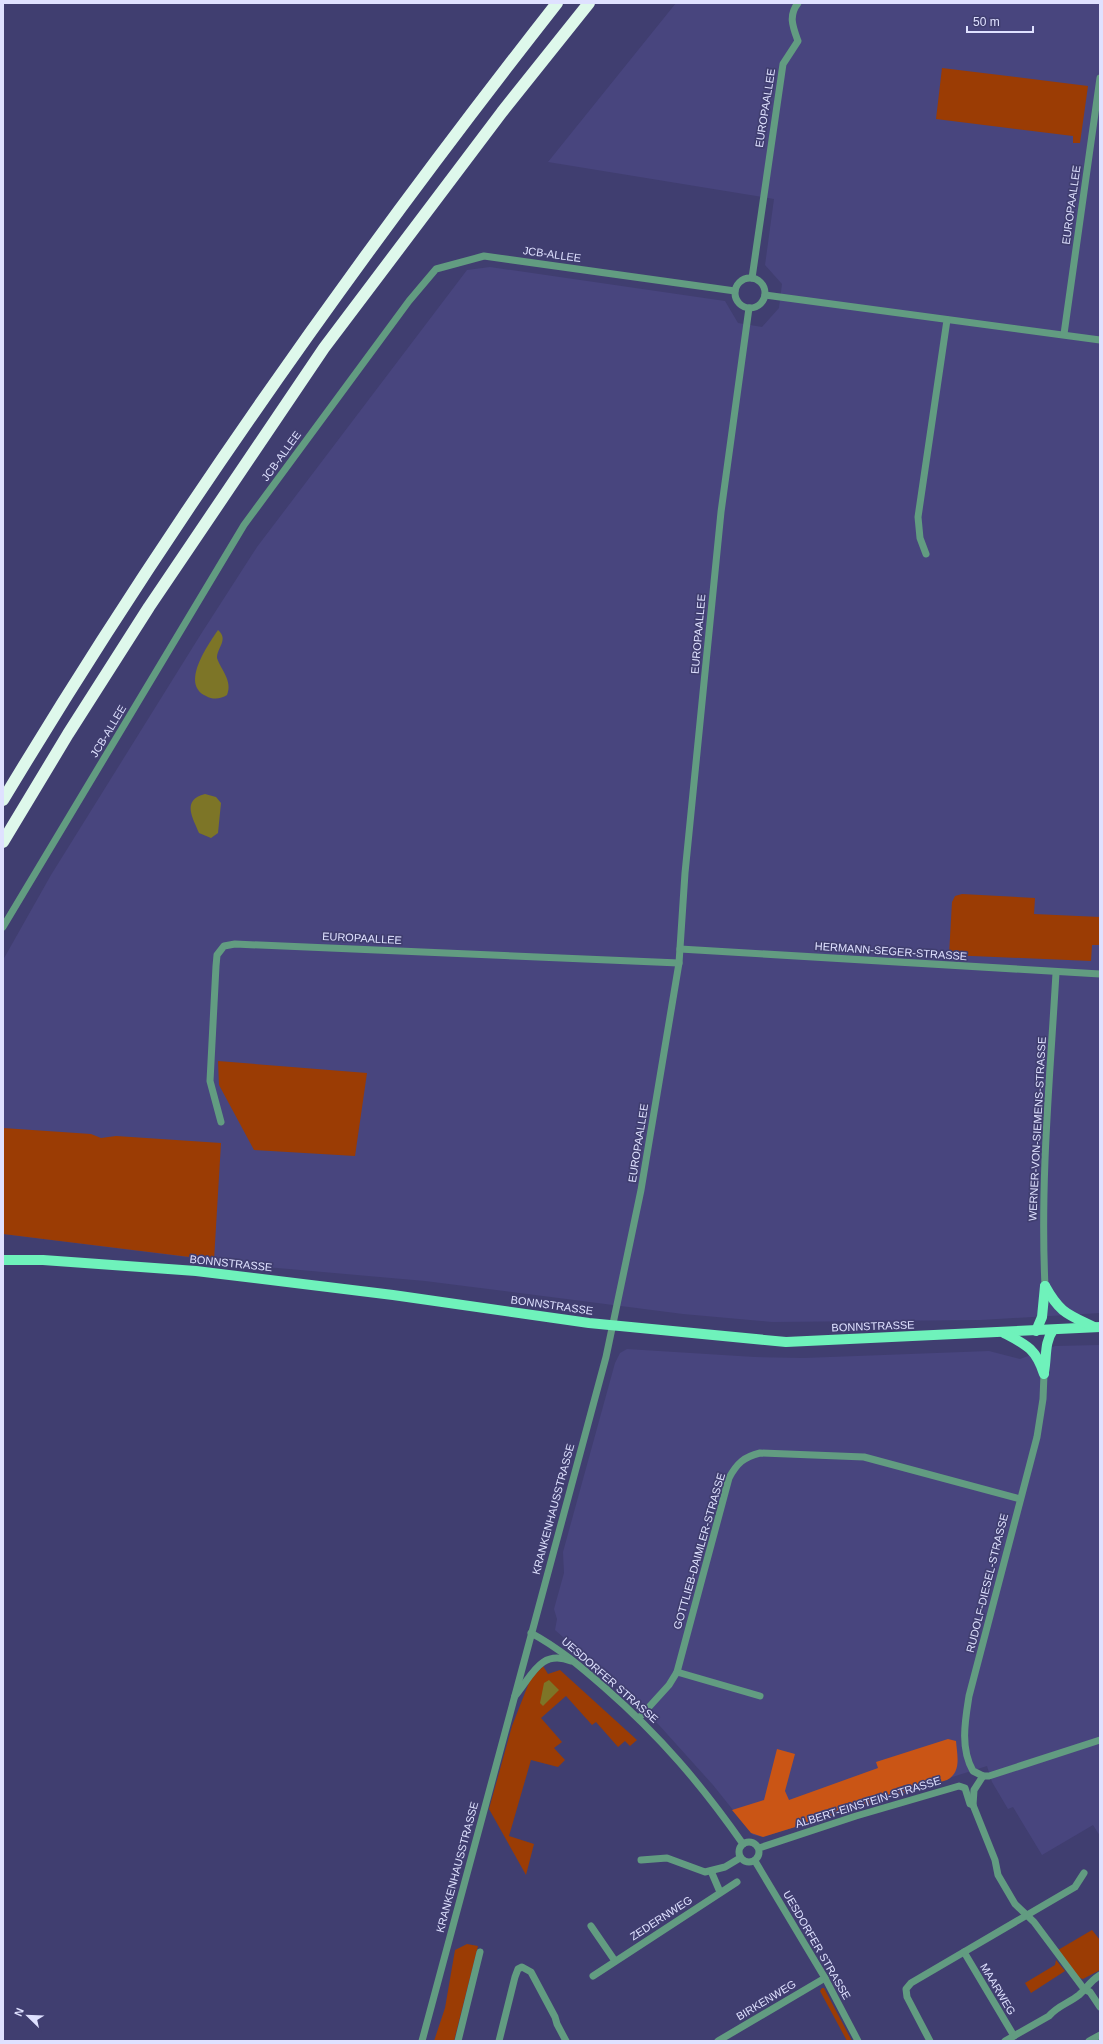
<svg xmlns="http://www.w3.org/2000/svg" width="1103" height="2044" viewBox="0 0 1103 2044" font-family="Helvetica,sans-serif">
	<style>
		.built { fill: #48457e }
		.green { fill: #9b3c04 }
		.forest { fill: #ca5515 }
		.water { fill: #7d7527 }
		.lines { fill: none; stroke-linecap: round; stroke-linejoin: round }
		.minor { stroke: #629c81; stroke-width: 7 }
		.major { stroke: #6ff2bb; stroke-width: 10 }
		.highway { stroke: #def8eb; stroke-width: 12 }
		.labels { text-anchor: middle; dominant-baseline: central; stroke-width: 3.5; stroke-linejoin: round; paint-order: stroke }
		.street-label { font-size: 11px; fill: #dfe1ff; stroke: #403e70 }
	</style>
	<rect width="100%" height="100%" fill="#403e70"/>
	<!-- built -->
	<g class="built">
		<polygon points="676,3 1100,3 1100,1313 981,1320 772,1322 683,1314 425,1281 266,1267 3,1234 3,960 51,875 201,634 257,547 467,270 490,267 725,301 738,323 762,327 779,308 782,284 765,265 774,199 548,162"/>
		<polygon points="1100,1345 1100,1836 1093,1825 1042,1855 1013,1807 1008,1809 992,1782 987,1766 763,1837 753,1835 713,1785 659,1725 630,1696 555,1630 557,1619 554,1609 564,1573 563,1552 615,1363 620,1353 627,1349 755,1357 804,1358 989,1351 1020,1359 1055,1346"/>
	</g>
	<!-- green -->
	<g class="green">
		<polygon points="942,68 1088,86 1080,143 1073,143 1073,136 936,119"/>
		<polygon points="962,894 1035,898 1034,914 1100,917 1100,961 1099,961 1099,945 1092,945 1091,961 949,955 952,902 955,896"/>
		<polygon points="218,1061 367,1073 355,1156 254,1150 219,1085"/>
		<polygon points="3,1128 91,1134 101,1138 116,1136 221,1143 214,1260 3,1234"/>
		<polygon points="543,1666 548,1674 560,1670 637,1740 630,1746 625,1741 618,1747 596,1722 592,1725 566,1696 541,1718 562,1742 554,1748 565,1760 558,1767 531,1760 509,1836 534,1844 526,1875 489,1809 512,1726 530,1680"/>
		<polygon points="1092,1930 1100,1940 1100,1970 1083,1979 1077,1977 1058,1950"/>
		<polygon points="467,1944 478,1946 454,2041 434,2041 445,2008 455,1950"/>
		<polygon points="1056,1960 1065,1971 1031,1993 1025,1983 1055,1965"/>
		<polygon points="822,1988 824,1988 852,2041 847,2041 820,1991"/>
	</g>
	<!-- forest -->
	<path class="forest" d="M948,1739L956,1741C957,1755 962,1772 947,1780L763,1837L751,1833L732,1810L764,1800L777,1749L795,1754L785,1791L789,1800L878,1768L876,1762Z"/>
	<!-- water -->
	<g class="water">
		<path d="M218,630C229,640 217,647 217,658C221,670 233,681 227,695C221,699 213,700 206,696C180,684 208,645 218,630Z"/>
		<path d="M205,794L216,797L221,803L218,833L211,838L199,833C193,818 181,800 205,794Z"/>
		<polygon points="549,1680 559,1690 543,1706 540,1703 544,1683"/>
	</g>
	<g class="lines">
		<!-- minor -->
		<g class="minor">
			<circle cx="750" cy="293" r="15"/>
			<path d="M752,278L783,64L798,41C793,27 788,16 798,3"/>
			<polyline points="765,295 1100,340"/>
			<polyline points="1064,334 1100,78"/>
			<polyline points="926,554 920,538 918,517 947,320"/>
			<polyline points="3,927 244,525 409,301 436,269 484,256 735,291"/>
			<polyline points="680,949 1100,974"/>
			<polyline points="221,1122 210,1081 216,966 217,955 224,946 235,944 679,963"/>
			<path d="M1045,1286C1040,1181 1050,1077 1056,973"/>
			<path d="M1044,1374L1043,1399L1037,1437L969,1696C965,1721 960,1748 973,1771L983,1776H989L1100,1740"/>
			<path d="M531,1633C559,1648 581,1667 604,1687C660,1736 701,1784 743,1844"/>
			<polyline points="677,1672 760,1696"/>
			<path d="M515,1696C532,1676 540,1649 571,1661"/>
			<path d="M639,1718L669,1685L677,1672L729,1478C737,1463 744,1457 760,1453L864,1457L1020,1499"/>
			<polyline points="983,1776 974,1790 973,1805 995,1860 998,1875 1015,1904 1034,1922 1084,1989 1090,1992 1100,2007"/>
			<circle cx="749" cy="1852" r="10"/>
			<polyline points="759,1848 856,1816 959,1786 965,1788 970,1804 973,1805"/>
			<polyline points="641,1860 667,1858 705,1872 725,1867 740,1858"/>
			<polyline points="755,1861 825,1978 858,2041"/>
			<polyline points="711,1871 720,1892"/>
			<polyline points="591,1926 615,1961"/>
			<polyline points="964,1952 1014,2036"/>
			<polyline points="593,1976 737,1882"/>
			<polyline points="422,2041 606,1357 641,1190 679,963 685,873 721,512 749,308"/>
			<polyline points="458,2041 480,1952"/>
			<polyline points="499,2041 515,1977 518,1969 522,1967 531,1972 555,2017 557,2024 566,2041"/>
			<polyline points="718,2041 825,1978"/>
			<polyline points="930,2041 907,1997 906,1989 911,1983 1075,1887 1084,1873"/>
			<path d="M1005,2041L1049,2016C1057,2006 1069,2003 1079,1995C1087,1988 1089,1982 1100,1975"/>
			<polyline points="1089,2041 1100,2035"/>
		</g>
		<!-- major -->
		<g class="major">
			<polyline points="3,1260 43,1260 196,1271 393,1295 589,1323 786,1342 1100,1327"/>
			<path d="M1045,1286C1060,1313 1067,1314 1094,1327"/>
			<polyline points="1036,1331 1042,1317 1045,1286"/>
			<path d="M1004,1333C1027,1345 1036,1349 1044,1374"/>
			<path d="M1044,1372C1047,1357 1044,1343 1053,1330"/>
		</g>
		<!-- highway -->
		<g class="highway">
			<path d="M3,800C170,522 357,258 557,3"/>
			<polyline points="3,842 68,734 149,607 324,348 502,112 589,3"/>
		</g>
	</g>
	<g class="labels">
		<!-- street labels -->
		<g class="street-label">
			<text transform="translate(765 108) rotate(-81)">EUROPAALLEE</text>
			<text transform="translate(1071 205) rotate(-82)">EUROPAALLEE</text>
			<text transform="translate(552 254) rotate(8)">JCB-ALLEE</text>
			<text transform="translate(281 456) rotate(-54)">JCB-ALLEE</text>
			<text transform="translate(698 634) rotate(-85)">EUROPAALLEE</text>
			<text transform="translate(108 731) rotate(-59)">JCB-ALLEE</text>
			<text transform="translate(362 938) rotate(3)">EUROPAALLEE</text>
			<text transform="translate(891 951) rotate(4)">HERMANN-SEGER-STRASSE</text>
			<text transform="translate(1037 1129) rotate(-87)">WERNER-VON-SIEMENS-STRASSE</text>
			<text transform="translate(638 1143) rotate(-81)">EUROPAALLEE</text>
			<text transform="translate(231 1263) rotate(6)">BONNSTRASSE</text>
			<text transform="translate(552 1305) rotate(8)">BONNSTRASSE</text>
			<text transform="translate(873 1326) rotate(-2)">BONNSTRASSE</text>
			<text transform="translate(553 1509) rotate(-75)">KRANKENHAUSSTRASSE</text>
			<text transform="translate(699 1551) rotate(-74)">GOTTLIEB-DAIMLER-STRASSE</text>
			<text transform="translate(987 1583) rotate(-76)">RUDOLF-DIESEL-STRASSE</text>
			<text transform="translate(610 1680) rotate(41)">UESDORFER STRASSE</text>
			<text transform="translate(868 1802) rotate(-17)">ALBERT-EINSTEIN-STRASSE</text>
			<text transform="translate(457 1867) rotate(-75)">KRANKENHAUSSTRASSE</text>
			<text transform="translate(661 1918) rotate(-33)">ZEDERNWEG</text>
			<text transform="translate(817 1945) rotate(60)">UESDORFER STRASSE</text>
			<text transform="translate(998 1989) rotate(59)">MAARWEG</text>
			<text transform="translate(766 2000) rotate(-31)">BIRKENWEG</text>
		</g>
	</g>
	<!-- border -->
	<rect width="1103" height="2044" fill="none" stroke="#dfe1ff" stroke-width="8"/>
	<!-- north arrow -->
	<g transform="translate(28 2016) rotate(293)" stroke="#403e70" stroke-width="3" paint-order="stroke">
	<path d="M0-3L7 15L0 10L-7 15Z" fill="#dfe1ff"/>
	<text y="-6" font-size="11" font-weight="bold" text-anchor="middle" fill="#dfe1ff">N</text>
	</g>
	<!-- scale -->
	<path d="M967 26v6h66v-6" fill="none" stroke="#dfe1ff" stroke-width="2"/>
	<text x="973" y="26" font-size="12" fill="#dfe1ff" stroke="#403e70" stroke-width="3" paint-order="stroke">50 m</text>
</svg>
